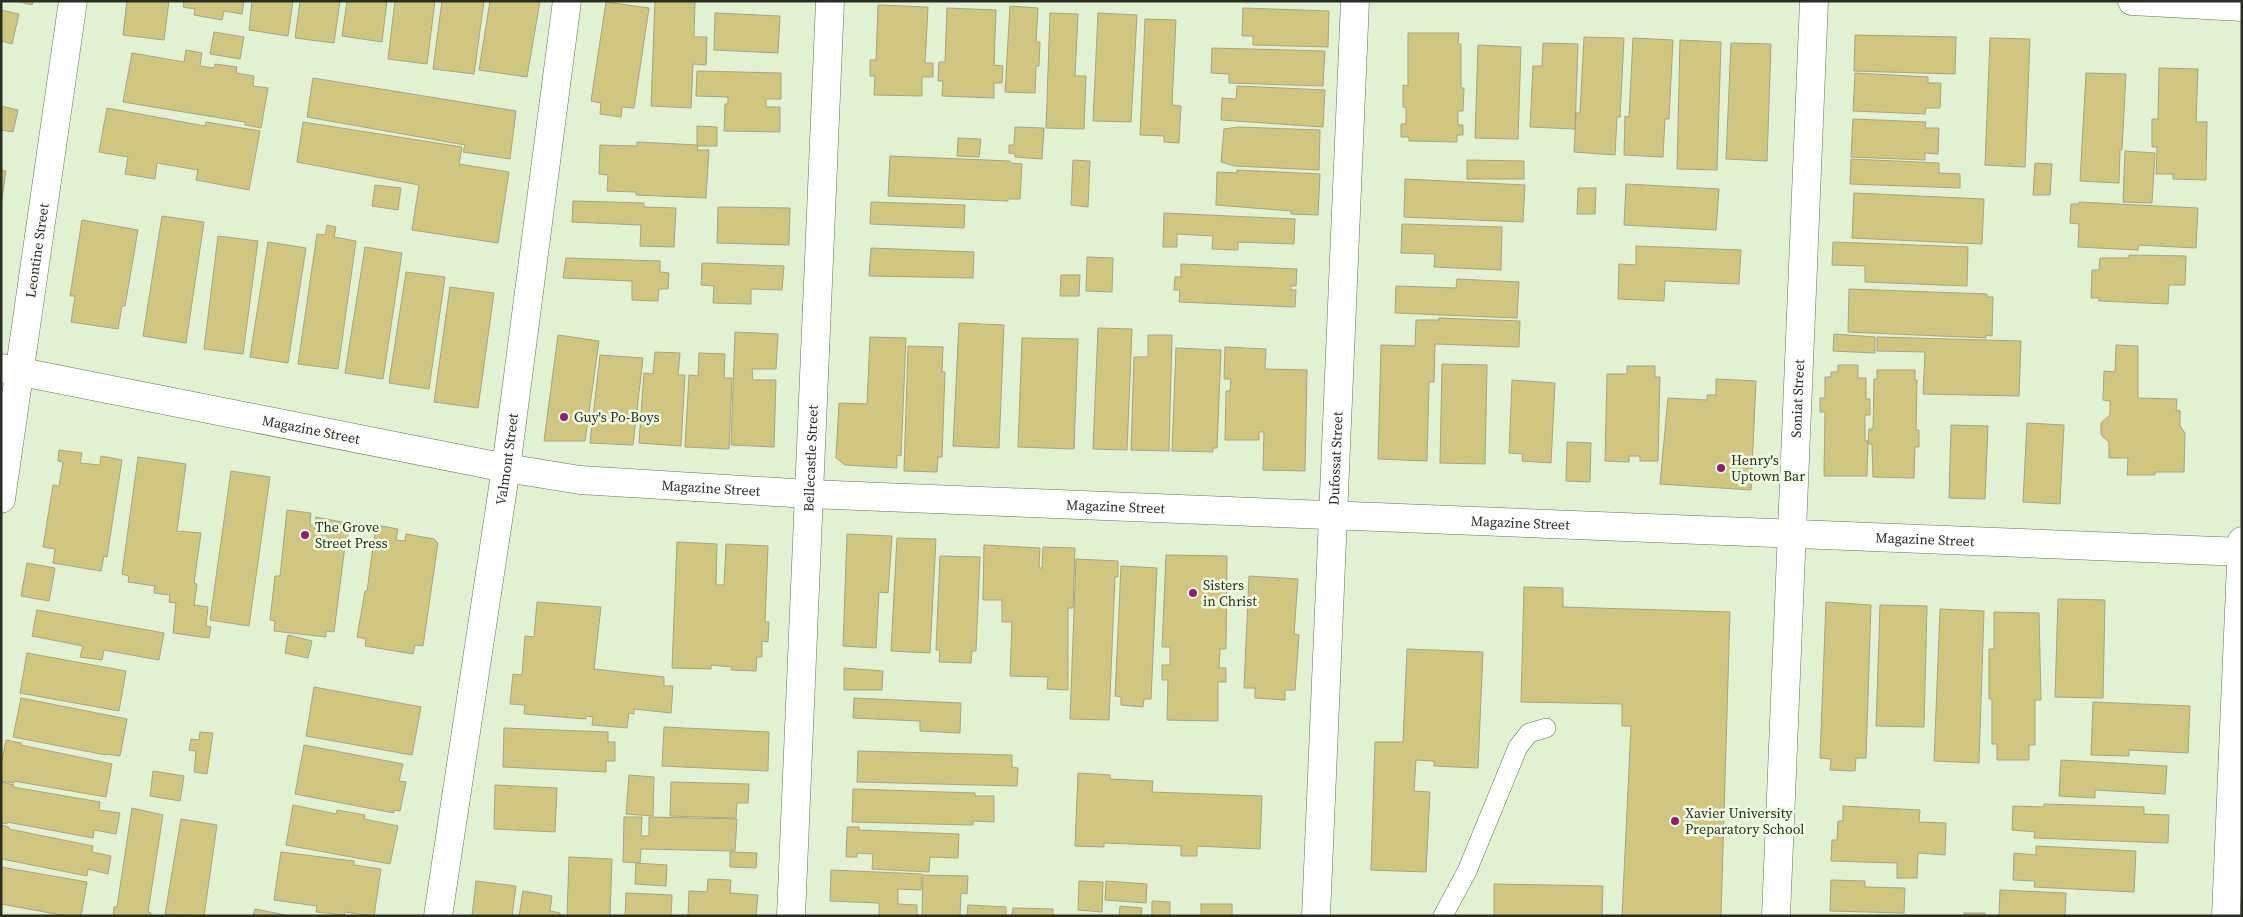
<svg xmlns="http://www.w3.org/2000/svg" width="2243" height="917" viewBox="0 0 2243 917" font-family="'Source Serif 4',serif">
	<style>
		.building { fill: #d1c680; stroke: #a8a381 }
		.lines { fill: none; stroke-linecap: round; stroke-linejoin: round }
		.service-casing { stroke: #647356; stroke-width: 20 }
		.minor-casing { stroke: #647356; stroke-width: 29 }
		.tertiary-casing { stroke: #647356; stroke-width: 29 }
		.service { stroke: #fff; stroke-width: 19 }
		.minor { stroke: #fff; stroke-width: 28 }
		.tertiary { stroke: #fff; stroke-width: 28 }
		.poi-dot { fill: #951a75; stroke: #f0fee3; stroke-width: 2 }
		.labels { text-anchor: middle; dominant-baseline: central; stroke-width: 5; stroke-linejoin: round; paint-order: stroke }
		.street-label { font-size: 14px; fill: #282e22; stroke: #f0fee3 }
		.poi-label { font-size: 14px; fill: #282e22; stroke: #f0fee3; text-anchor: start }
	</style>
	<rect width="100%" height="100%" fill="#e0f2d1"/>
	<!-- building -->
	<g class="building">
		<polygon points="16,1 33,1 32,5"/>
		<polygon points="127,1 169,1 164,40 123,35"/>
		<polygon points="184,1 244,1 242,14 224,11 222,20 194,15 195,9 183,7"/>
		<polygon points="252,1 293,1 288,36 249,30"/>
		<polygon points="300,1 340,1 334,43 295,38"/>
		<polygon points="347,1 387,1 382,42 342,36"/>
		<polygon points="395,1 435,1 427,64 388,59"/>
		<polygon points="442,1 484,1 474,74 433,69"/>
		<polygon points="490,1 540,1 527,77 479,70"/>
		<polygon points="655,1 695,1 694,37 707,37 706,65 693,64 691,108 651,106"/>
		<polygon points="606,2 649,8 634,108 622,107 621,117 600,114 601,103 591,101"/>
		<polygon points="878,5 928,7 925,63 933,63 933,77 922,77 922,96 874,95 875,76 870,76 870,60 876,60"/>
		<polygon points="1010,6 1038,8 1036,42 1040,42 1039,66 1036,66 1035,93 1005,92"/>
		<polygon points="947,8 996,10 994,65 1003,66 1002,83 994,83 994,98 942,96 943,81 938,81 939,62 945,62"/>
		<polygon points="1243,8 1329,11 1328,47 1253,45 1253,36 1242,36"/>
		<polygon points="1,10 19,14 12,44 1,41"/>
		<polygon points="715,13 780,16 778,53 714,50"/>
		<polygon points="1050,13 1078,14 1075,76 1086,76 1084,129 1046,128"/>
		<polygon points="1098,13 1137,15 1131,122 1093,121"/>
		<polygon points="1145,19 1176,20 1172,105 1181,106 1179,143 1164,142 1164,136 1140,135"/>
		<polygon points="214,32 244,37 240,59 210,54"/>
		<polygon points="1408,33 1459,33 1458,44 1461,44 1461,88 1464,88 1463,111 1458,111 1458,125 1463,125 1463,135 1457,135 1457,142 1409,141 1409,137 1401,137 1401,124 1406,124 1406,108 1403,107 1403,85 1408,86"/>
		<polygon points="1855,35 1956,37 1955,74 1854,71"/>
		<polygon points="1584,37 1624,38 1620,117 1617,117 1615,155 1574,152 1576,113 1580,113"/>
		<polygon points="1633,38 1673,40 1669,119 1665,119 1663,157 1624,155 1625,116 1629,117"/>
		<polygon points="1990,38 2030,39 2025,167 1985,165"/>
		<polygon points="1680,40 1721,42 1717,170 1677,169"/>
		<polygon points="1543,43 1578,44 1575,129 1530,127 1533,66 1542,66"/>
		<polygon points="1731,43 1771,44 1767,161 1726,159"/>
		<polygon points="1478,45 1521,47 1518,139 1475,138"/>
		<polygon points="1212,48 1325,51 1323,86 1229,83 1229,74 1211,73"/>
		<polygon points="186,50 202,53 200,66 214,68 215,64 237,67 236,73 254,76 253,86 268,88 261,128 245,125 245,122 123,102 132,53 184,62"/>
		<polygon points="2159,68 2198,69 2196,122 2207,122 2206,180 2173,179 2173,174 2156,174 2157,147 2152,147 2152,119 2158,119"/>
		<polygon points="697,71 781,73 781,99 766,99 766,107 780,107 780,132 724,131 725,104 728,104 728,97 696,96"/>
		<polygon points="1855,73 1928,77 1928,83 1941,83 1940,108 1926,108 1925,114 1853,111"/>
		<polygon points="2086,73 2126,74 2122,150 2120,150 2119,183 2080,181"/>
		<polygon points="313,78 516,111 510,159 463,152 465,145 307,117"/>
		<polygon points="1237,86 1325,90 1323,127 1221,120 1222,98 1236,99"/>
		<polygon points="1,106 18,110 13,132 1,130"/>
		<polygon points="107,108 205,126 206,122 260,131 249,190 196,180 198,170 157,163 155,179 125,174 128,157 99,152"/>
		<polygon points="1853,119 1926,122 1925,128 1939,128 1938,154 1925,153 1925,160 1851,157"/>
		<polygon points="303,122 462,147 459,164 509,172 498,243 412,230 419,185 297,162"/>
		<polygon points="697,126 717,127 717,146 697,146"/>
		<polygon points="1015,127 1044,128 1042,159 1015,157 1015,154 1009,153 1009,145 1014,145"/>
		<polygon points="1238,127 1320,130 1319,170 1235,166 1221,162 1224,129"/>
		<polygon points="958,138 981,139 979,157 957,156"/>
		<polygon points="637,142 698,145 697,150 709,150 706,198 636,195 636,192 607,191 608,175 599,174 600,145 637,146"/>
		<polygon points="2125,151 2155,153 2152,203 2123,202"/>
		<polygon points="890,156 1010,161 1010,163 1022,164 1020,199 1008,199 1008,201 888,196"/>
		<polygon points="1851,159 1939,163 1939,173 1960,174 1960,188 1850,184"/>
		<polygon points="1073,160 1090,161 1088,207 1071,205"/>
		<polygon points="1467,160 1524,161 1524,179 1467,179"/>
		<polygon points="2035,163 2052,164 2050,195 2033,195"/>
		<polygon points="1,170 6,171 1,206"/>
		<polygon points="1237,170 1320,174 1318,215 1291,214 1291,211 1216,205 1217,172 1237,173"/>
		<polygon points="1405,179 1525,185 1523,222 1404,217"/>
		<polygon points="1626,184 1719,189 1716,230 1624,225"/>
		<polygon points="375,185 401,188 398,210 372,206"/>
		<polygon points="1578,188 1596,188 1595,214 1577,214"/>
		<polygon points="1854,193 1984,199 1982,244 1852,238"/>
		<polygon points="573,201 644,203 644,207 676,208 674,247 640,246 641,225 572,222"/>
		<polygon points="871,202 965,205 964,228 870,224"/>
		<polygon points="2079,202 2198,208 2196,248 2139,245 2138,250 2078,247 2079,224 2070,223 2071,204 2079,204"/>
		<polygon points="718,207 790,208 789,245 717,243"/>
		<polygon points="1164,213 1295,219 1294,244 1238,242 1238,250 1212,249 1213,236 1177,234 1177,247 1163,247"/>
		<polygon points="162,216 204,222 186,343 143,336"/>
		<polygon points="82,220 138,230 125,306 122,306 118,329 71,322 75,296 70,296"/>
		<polygon points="1402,224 1502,227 1501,270 1434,267 1435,254 1401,253"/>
		<polygon points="327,225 336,227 334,237 356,241 338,369 298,364 317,234 325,235"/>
		<polygon points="218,236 258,241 243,354 204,349"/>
		<polygon points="268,242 306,248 288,363 250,357"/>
		<polygon points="1833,242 1968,247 1967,286 1865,282 1865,266 1832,265"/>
		<polygon points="1636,246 1741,250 1739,284 1665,281 1664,301 1618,299 1619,264 1636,265"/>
		<polygon points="365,247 402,253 383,379 345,373"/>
		<polygon points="871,248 974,252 973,278 869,276"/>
		<polygon points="2129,255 2186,256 2185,285 2169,285 2168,304 2099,301 2099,298 2091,298 2092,270 2099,270 2100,258 2129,258"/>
		<polygon points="1087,257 1113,258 1112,292 1086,291"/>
		<polygon points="566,258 660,261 660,272 669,273 668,289 659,289 658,301 632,300 632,281 563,278"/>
		<polygon points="702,263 784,266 782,290 751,289 751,304 713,303 714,286 701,285"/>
		<polygon points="1181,264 1297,269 1296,286 1291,286 1291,290 1296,290 1295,307 1179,302 1180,290 1174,290 1175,277 1181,277"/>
		<polygon points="406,272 445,277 429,389 389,383"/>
		<polygon points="1061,275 1080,275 1079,296 1060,296"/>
		<polygon points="1457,279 1519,282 1517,318 1395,313 1396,286 1456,288"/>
		<polygon points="450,287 494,293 478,408 434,402"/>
		<polygon points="1849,289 1987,294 1987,297 1993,297 1992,336 1986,335 1986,338 1848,332"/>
		<polygon points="1439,318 1520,321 1519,347 1435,344 1434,382 1429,382 1427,461 1378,459 1381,345 1415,346 1416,320 1439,320"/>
		<polygon points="959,323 1004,325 999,448 953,446"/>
		<polygon points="1098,328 1132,329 1127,450 1093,449"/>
		<polygon points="735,332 778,334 776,369 752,369 753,380 776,380 774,447 731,445"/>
		<polygon points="1834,334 1875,337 1875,353 1833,351"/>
		<polygon points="558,335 599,341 585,441 544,441"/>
		<polygon points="1148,335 1172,335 1169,451 1131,450 1134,357 1148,357"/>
		<polygon points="870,337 906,338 901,456 897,455 897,468 845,465 836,458 839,403 867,404"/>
		<polygon points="1877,337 2021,341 2019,396 1923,394 1925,352 1877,351"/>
		<polygon points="1022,338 1078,339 1074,449 1018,447"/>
		<polygon points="2116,345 2138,346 2138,398 2177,399 2176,410 2180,411 2180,426 2185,433 2184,472 2155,472 2155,475 2127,475 2128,458 2109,458 2109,442 2101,435 2101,423 2110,415 2110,401 2103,400 2104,371 2115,372"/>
		<polygon points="908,346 943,347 942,372 945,372 942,457 938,457 937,472 904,471"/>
		<polygon points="1225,347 1266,349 1265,369 1307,370 1305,471 1263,470 1264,432 1259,432 1259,440 1225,440 1226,391 1230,391 1231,379 1224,379"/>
		<polygon points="1176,348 1221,350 1217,448 1213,448 1213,452 1172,451"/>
		<polygon points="655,352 680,353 678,375 685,375 681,446 639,443 644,373 653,374"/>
		<polygon points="699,353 725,354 724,378 732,378 729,449 685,447 689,375 698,376"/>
		<polygon points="600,355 643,358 633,445 590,443"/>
		<polygon points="1442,364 1487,365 1485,464 1440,463"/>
		<polygon points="1838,365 1858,365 1858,378 1866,378 1866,399 1870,399 1870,415 1865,415 1865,441 1868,441 1867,476 1824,476 1825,412 1820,412 1820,398 1825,398 1825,377 1831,377 1831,372 1838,372"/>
		<polygon points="1627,366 1655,366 1655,377 1660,377 1658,461 1640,461 1640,456 1629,456 1629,462 1605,461 1607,374 1627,374"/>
		<polygon points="1877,370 1915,370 1915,380 1917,380 1916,430 1919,430 1919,447 1915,447 1914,478 1873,477 1872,444 1868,444 1869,429 1873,429 1874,379 1877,379"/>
		<polygon points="1716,379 1756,381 1751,490 1660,484 1668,398 1707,400 1707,395 1716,395"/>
		<polygon points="1512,380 1555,383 1551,463 1522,461 1523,454 1509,453"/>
		<polygon points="2027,423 2064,425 2060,504 2023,502"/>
		<polygon points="1951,425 1988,426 1985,499 1949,498"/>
		<polygon points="1567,442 1591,443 1590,482 1566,481"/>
		<polygon points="59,450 82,453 80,463 100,465 101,456 122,460 107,557 104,556 101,571 53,563 55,549 43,547 53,485 59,486 63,462 58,461"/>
		<polygon points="138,457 186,464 177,531 201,533 194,583 197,584 194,605 208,607 206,626 211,627 209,638 173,633 176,603 169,602 170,595 154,593 155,586 128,582 129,576 122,574"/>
		<polygon points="231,471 270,477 249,626 210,620"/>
		<polygon points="287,510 311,513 310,525 315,525 316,517 347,523 350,532 346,538 334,632 326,631 326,637 274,631 275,621 270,620 275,576 280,576"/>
		<polygon points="376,525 398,529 396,540 405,541 406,534 434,539 438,543 423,646 415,645 413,654 365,646 366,639 357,637 365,591 367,591"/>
		<polygon points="847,534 892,536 888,593 879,592 876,648 843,646"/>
		<polygon points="897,538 936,539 930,653 891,651"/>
		<polygon points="677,542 717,544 716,585 724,585 726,544 768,546 765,622 769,622 768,642 762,641 762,657 757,657 756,671 731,670 732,667 711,665 711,669 672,668"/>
		<polygon points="984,545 1040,548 1039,568 1042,568 1043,547 1075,548 1073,608 1068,608 1068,690 1047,689 1048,677 1010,676 1012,622 1002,622 1002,600 983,600"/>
		<polygon points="1166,555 1227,556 1226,649 1220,649 1219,668 1226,668 1226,682 1218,682 1218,721 1167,720 1168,680 1162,680 1162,665 1170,665 1170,647 1162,647"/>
		<polygon points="940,556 980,557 976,651 972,651 971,663 939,662 940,650 936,650"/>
		<polygon points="1076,559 1118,561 1118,577 1115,577 1109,720 1070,719"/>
		<polygon points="27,563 55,568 49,601 21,596"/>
		<polygon points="1121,566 1157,568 1151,699 1144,699 1143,707 1121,705 1121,697 1115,696"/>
		<polygon points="1249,576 1298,579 1294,634 1299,635 1295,690 1285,690 1285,700 1255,698 1255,688 1244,688"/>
		<polygon points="1524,587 1563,588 1563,607 1730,612 1721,916 1622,916 1631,726 1622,726 1622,704 1521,702"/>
		<polygon points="2058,599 2105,600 2103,698 2055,697"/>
		<polygon points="537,602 601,607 594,669 664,677 664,686 673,686 671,713 634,709 634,714 629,713 627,728 592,725 593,717 586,716 586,719 524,714 525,705 510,704 513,674 522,675 525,636 534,637"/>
		<polygon points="1826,602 1871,605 1866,758 1856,758 1855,771 1830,770 1831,759 1820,758"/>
		<polygon points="1880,605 1927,606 1924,727 1876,726"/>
		<polygon points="1940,609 1984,611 1979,763 1934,761"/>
		<polygon points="37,610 164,633 159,660 104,650 102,660 80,657 83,646 32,636"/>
		<polygon points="1994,612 2039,613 2041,700 2035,700 2035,745 2029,745 2029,760 1997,760 1997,744 1992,744 1992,699 1989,699 1989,649 1994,649"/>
		<polygon points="288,635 312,641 308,658 285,653"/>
		<polygon points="1407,649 1483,652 1478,768 1434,766 1434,761 1416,760 1414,791 1430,792 1426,872 1371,870 1375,742 1403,742"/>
		<polygon points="27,653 126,671 119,711 20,693"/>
		<polygon points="844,668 883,671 882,690 844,690"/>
		<polygon points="314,687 421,707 412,755 306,736"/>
		<polygon points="21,698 127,719 120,756 107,754 106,755 13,737"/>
		<polygon points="854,698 961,703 960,733 920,731 920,721 853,718"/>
		<polygon points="2093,702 2190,706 2188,753 2129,750 2129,756 2091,755"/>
		<polygon points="664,727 769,732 768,771 662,766"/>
		<polygon points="504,728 608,732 608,742 615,742 615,761 606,761 606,772 503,767"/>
		<polygon points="200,732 213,733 207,774 194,772 196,751 189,750 191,739 199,740"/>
		<polygon points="6,740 21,743 21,745 112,764 106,797 14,781 14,783 1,781 1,765"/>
		<polygon points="304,745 403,764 399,781 406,782 400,811 394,810 394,813 295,794"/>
		<polygon points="858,751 1012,755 1012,767 1018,768 1017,786 857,782"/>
		<polygon points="2061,760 2167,766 2165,794 2095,790 2095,798 2059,796"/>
		<polygon points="153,771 184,776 180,801 150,796"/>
		<polygon points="1078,773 1110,775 1110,779 1153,781 1152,792 1262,796 1260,849 1197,846 1197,856 1181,856 1181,846 1104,843 1104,847 1075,846"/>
		<polygon points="629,775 654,777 653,816 626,814"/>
		<polygon points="1,782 14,785 13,787 100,802 99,810 120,813 116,834 94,830 93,838 7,822 7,824 1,823"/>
		<polygon points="671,782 749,784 748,803 737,803 736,818 670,816"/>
		<polygon points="495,785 557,788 555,832 494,829"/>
		<polygon points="853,789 975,793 975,796 994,796 994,822 973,821 973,825 852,822"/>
		<polygon points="2044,804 2144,807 2144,814 2169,815 2168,843 2034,838 2035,832 2012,830 2013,806 2044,807"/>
		<polygon points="293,805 336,814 337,810 365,815 364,819 398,826 390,864 286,845"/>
		<polygon points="1843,806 1920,810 1919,822 1946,823 1945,855 1918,853 1917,878 1897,878 1897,863 1831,861 1832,840 1837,840 1838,821 1843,821"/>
		<polygon points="132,808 163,815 148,912 151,913 151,916 113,916 114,907 117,907"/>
		<polygon points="624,817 642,817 641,836 649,836 649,817 737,819 735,851 641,849 640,863 623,862"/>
		<polygon points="181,819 217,825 204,916 165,914"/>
		<polygon points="1,825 9,827 9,829 93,846 92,852 111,856 108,874 88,869 87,876 2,859 1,862"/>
		<polygon points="847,827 859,827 859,830 959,834 958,858 930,857 929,872 872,869 873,854 857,853 857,857 846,857"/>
		<polygon points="2036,846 2136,851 2134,892 2034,887 2035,881 2013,880 2014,853 2036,855"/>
		<polygon points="281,852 354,861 354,865 381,869 374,916 345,912 344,915 316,912 317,906 274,900"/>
		<polygon points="730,852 757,853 756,868 730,867"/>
		<polygon points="569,857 612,859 610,916 567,916"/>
		<polygon points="636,863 667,865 666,886 635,884"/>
		<polygon points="1,867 87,882 81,916 67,916 1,904"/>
		<polygon points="831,870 922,874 921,890 898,889 898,904 917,905 917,916 879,916 879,903 830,901"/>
		<polygon points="923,875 968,876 967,894 961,893 960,916 922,916"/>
		<polygon points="708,879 731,880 730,893 758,895 756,916 688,916 689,891 707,892"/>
		<polygon points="1831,880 1865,881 1865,887 1905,888 1904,913 1830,911"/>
		<polygon points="476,881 516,886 512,916 472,916"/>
		<polygon points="1079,881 1103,882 1102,912 1078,910"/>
		<polygon points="1106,881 1147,884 1146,903 1105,900"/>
		<polygon points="1494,884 1603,886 1602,916 1494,916"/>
		<polygon points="2000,890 2066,893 2065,916 1999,916"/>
		<polygon points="523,891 552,896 550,911 560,913 560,916 519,916"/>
		<polygon points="626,893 672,895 671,916 625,916"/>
		<polygon points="1152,901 1170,902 1170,916 1152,916"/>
		<rect x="1201" y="904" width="31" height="12"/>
		<polygon points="968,905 1006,907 1006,916 967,916"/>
		<polygon points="1120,906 1142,908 1141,916 1119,916"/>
		<polygon points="1013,908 1053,909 1053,916 1012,916"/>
		<polygon points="255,909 291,916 253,916"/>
		<rect x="1964" y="913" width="21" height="3"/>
	</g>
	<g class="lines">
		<!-- service casing -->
		<g class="service-casing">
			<polyline id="service" points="1443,916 1467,871 1518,747 1529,733 1546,728"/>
		</g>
		<!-- minor casing -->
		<g class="minor-casing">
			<g id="minor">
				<polyline points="2132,1 2242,7"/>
				<path id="s1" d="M1,499L73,1"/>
				<path id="s2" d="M438,916L506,468L567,1"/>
				<path id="s3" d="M791,916L830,1"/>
				<path id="s4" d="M1316,916L1355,1"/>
				<path id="s5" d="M1776,916L1814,1"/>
				<polyline points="2226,916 2242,541"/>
			</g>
		</g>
		<!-- tertiary casing -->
		<g class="tertiary-casing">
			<g id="tertiary">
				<path id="s6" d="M1,368L506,468L580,480L809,494L2242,552"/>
			</g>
		</g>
		<!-- service -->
		<use href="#service" class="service"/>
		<!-- minor -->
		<use href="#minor" class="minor"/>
		<!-- tertiary -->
		<use href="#tertiary" class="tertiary"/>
	</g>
	<!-- markers -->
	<g class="poi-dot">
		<circle cx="564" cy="417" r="5"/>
		<circle cx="1721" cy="468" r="5"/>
		<circle cx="305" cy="535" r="5"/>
		<circle cx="1193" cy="593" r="5"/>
		<circle cx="1675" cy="821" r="5"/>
	</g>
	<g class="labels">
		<!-- street labels -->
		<g class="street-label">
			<text stroke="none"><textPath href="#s1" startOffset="251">Leontine Street</textPath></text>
			<text stroke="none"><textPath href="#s5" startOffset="518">Soniat Street</textPath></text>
			<text stroke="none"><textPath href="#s6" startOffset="316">Magazine Street</textPath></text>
			<text stroke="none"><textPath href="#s4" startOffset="458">Dufossat Street</textPath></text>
			<text stroke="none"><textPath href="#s2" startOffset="462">Valmont Street</textPath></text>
			<text stroke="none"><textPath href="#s3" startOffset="458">Bellecastle Street</textPath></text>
			<text stroke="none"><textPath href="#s6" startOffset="721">Magazine Street</textPath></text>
			<text stroke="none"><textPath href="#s6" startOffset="1126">Magazine Street</textPath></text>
			<text stroke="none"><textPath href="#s6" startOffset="1531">Magazine Street</textPath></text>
			<text stroke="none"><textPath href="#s6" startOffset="1936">Magazine Street</textPath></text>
		</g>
		<!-- poi labels -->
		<g class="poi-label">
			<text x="574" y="417">Guy's Po-Boys</text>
			<text x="1731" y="460">Henry's<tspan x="1731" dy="16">Uptown Bar</tspan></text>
			<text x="315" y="527">The Grove<tspan x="315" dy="16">Street Press</tspan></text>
			<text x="1203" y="585">Sisters<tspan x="1203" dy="16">in Christ</tspan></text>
			<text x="1685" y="813">Xavier University<tspan x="1685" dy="16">Preparatory School</tspan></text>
		</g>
	</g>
	<!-- border -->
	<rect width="2243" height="917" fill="none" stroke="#282e22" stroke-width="5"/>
</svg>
